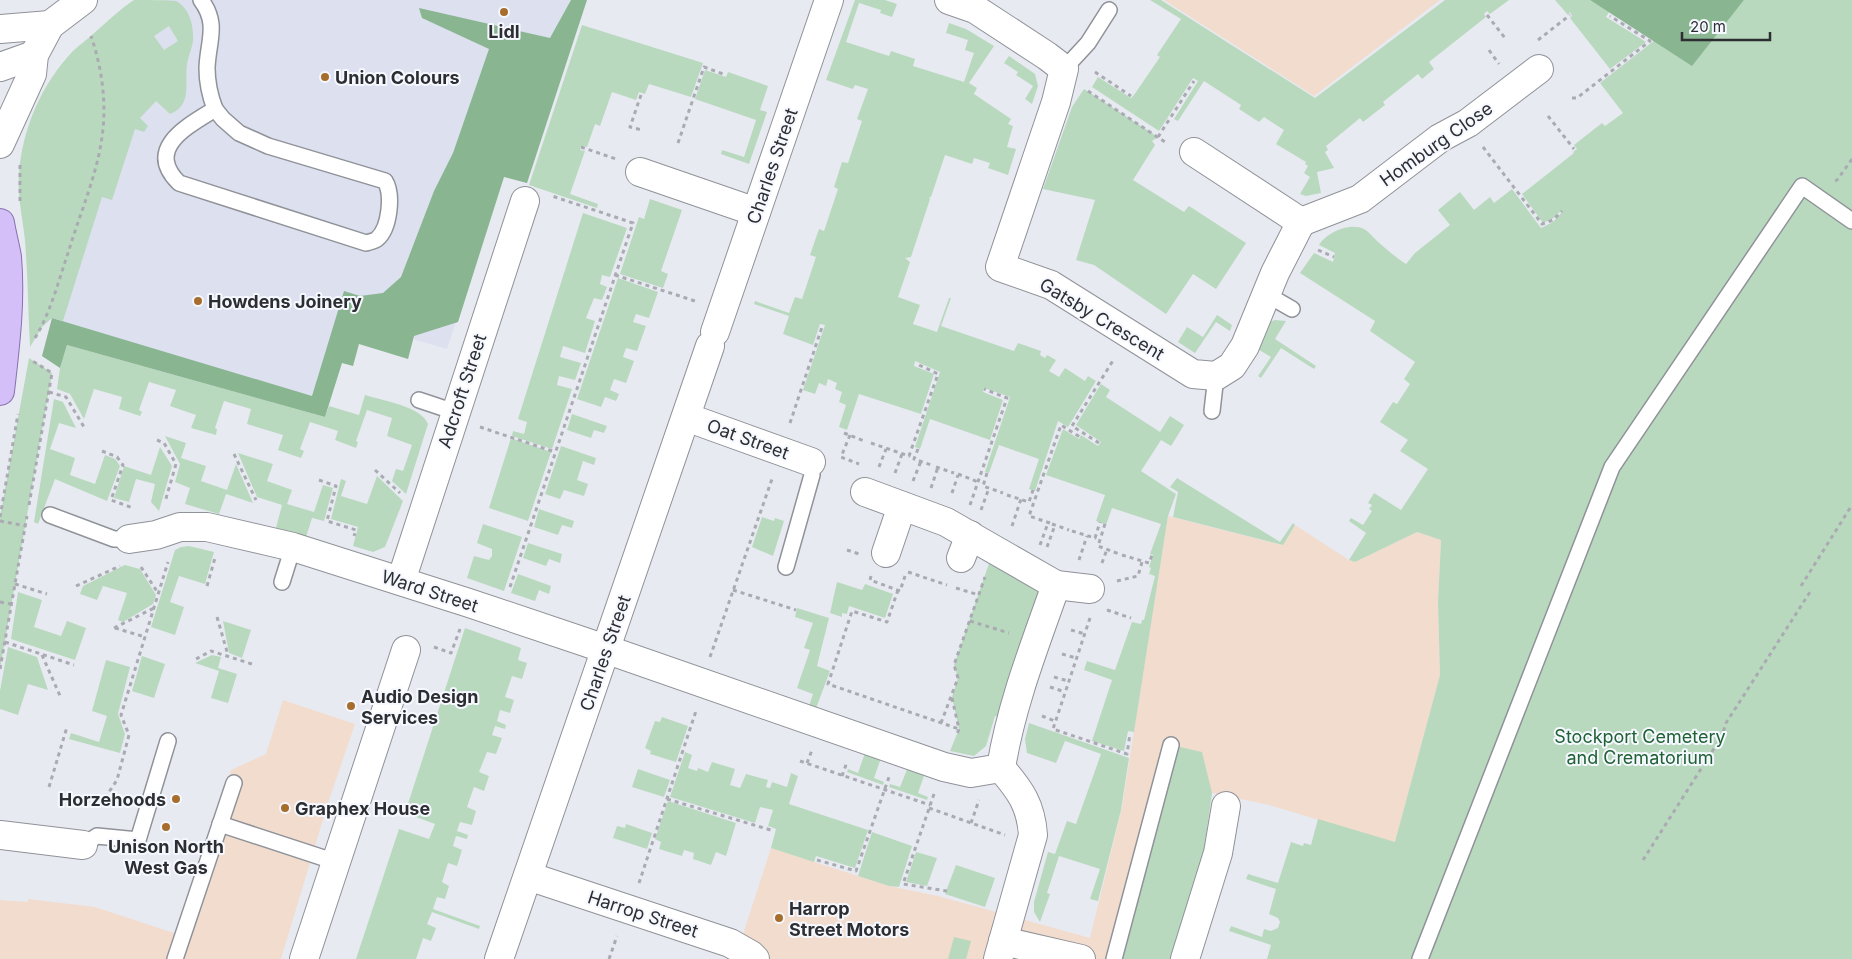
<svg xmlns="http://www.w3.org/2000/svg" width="1852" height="959" viewBox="0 0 1852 959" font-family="Inter,sans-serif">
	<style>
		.built { fill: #dce0ef }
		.industrial { fill: #f1dcce }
		.green { fill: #b9d9bf; fill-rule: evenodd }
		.forest { fill: #89b591 }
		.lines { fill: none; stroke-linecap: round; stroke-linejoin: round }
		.lane-casing { stroke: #8f9298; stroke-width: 18 }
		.street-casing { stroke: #8f9298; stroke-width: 30 }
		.secondary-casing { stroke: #8f9298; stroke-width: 30 }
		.primary-casing { stroke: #8771af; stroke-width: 30 }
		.path { stroke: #aaabb2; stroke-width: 3; stroke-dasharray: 4 4; stroke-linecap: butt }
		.lane { stroke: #fff; stroke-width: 15 }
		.street { stroke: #fff; stroke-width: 28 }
		.secondary { stroke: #fff; stroke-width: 28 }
		.primary { stroke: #d4bff8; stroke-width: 28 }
		.poi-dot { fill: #a66d2c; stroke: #f5f8ff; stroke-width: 2 }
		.labels { text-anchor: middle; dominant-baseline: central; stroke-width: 4; stroke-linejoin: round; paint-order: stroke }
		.poi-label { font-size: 18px; font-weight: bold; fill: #2d2e31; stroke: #f5f8ff; text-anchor: start }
		.street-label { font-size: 18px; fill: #2d2e31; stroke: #f5f8ff }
		.park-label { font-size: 18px; fill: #1f6133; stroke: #f5f8ff }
	</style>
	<rect width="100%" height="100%" fill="#e8eaf2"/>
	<!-- built -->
	<polygon class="built" points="156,0 586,0 527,183 504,177 447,349 351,321 324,409 57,328"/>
	<!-- industrial -->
	<g class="industrial">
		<polygon points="1164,0 1440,0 1314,96"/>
		<polygon points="1168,516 1282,545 1295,525 1349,560 1355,562 1417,532 1441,540 1438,602 1440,675 1395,843 1269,805 1212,793 1177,944 1170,959 735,959 771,848 889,886 938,896 1090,938 1122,807"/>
		<polygon points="283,700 355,724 328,803 281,959 0,959 0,900 28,902 28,899 95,907 177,934 231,770 266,754"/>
	</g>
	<!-- green -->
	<g class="green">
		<path d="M134,0C143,0 168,0 176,1C190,8 194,27 193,41C192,49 188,56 187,64C184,83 193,105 170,114L156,101L140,118L148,126L144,132L135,129L112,200L102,197L63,321L52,318L42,327L30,347C28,312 28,277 25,241C23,219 17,196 19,174C22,129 42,83 73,51C79,45 87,40 93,34C107,22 119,10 134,0ZM169,26L178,41L164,50L154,36Z"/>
		<polygon points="855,0 885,0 897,4 892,17 880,13 881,10 859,3 846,42 889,56 891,51 915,59 913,66 964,82 974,53 965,50 968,40 946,33 949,23 966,29 994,46 969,83 977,88 974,94 1011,119 1008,124 1013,126 1007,147 1016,149 1008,175 988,168 990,163 974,158 972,164 945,155 931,197 929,197 930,199 911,257 905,258 910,262 898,297 920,305 913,324 937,332 949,298 951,298 941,326 1014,351 1018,343 1041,351 1040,355 1045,358 1047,355 1056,360 1049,371 1059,377 1065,368 1085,381 1088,376 1096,381 1068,427 1058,421 1035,491 1029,489 1039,459 999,445 989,473 985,472 1010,397 984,388 983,392 1003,400 990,440 930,419 920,449 915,447 940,372 915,361 914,366 934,374 921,414 859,394 847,430 839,427 846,405 839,402 842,392 835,389 837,383 828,379 826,386 819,383 815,394 803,390 825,325 820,324 813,345 783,334 789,316 754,304 755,301 789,313 795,297 802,299 816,257 810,255 819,229 824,231 838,189 834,187 842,162 848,163 862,121 857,119 868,89 855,85 853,89 826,80"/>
		<polygon points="1150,0 1161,0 1315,98 1445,0 1509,0 1490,14 1487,11 1484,14 1486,17 1429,62 1434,69 1422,79 1418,74 1383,102 1385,105 1363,122 1360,118 1326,146 1328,150 1325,152 1334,168 1317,172 1321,193 1306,196 1300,194 1310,177 1304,173 1308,166 1305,164 1306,162 1276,144 1284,130 1264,117 1259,122 1239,109 1241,105 1204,81 1178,121 1174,119 1198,81 1193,78 1159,131 1092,87 1098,77 1131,98 1134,95 1160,57 1157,55 1181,19"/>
		<polygon points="1555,0 1590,0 1609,12 1606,17 1646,42 1610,69 1570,18 1572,16 1570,12 1568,15"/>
		<path d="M1744,0H1852V959H1267L1271,945L1229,931L1231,926L1262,937L1264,929L1271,931L1278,928L1280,922L1278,918L1269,914L1276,889L1246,879L1248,874L1278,883L1291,842L1303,846L1304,843L1311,845L1318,819L1395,842L1440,675L1438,602L1441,540L1417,532L1355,562L1349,560L1366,533L1349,521L1351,518L1363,525L1372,511L1369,509L1372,505L1368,503L1374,493L1401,510L1428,469L1400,451L1408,440L1380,422L1393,402L1397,404L1410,384L1404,379L1415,362L1370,331L1375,321L1300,273L1314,253L1333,262L1335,253L1319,245C1326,233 1350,222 1364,229C1368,231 1372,236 1375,239C1385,248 1395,257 1406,264L1415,253L1450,225L1438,210L1460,192L1474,210L1490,197L1494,203L1512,189L1541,228L1553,222L1562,212L1561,211L1552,219L1543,223L1522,194L1574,153L1573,152L1577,149L1574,145L1602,123L1605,126L1623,113L1600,83L1655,40L1692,65Z"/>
		<polygon points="582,25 703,63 691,97 649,84 645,94 639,92 636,100 612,92 600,126 595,124 587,147 581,146 580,150 585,151 570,194 598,204 597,208 529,185"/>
		<polygon points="1009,56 1035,74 1038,86 1032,104 1025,99 1033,86 1016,75 1018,72 1004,63"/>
		<polygon points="705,70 726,77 728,72 768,86 760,110 767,112 749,164 721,154 722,150 744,157 756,120 695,99"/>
		<polygon points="1084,89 1158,137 1152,141 1155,145 1133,180 1184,212 1189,206 1246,243 1216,289 1193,274 1166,314 1094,265 1076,260 1095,200 1043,189 1072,107"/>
		<polygon points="650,199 682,210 661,271 668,274 663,288 620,274 639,217 644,219"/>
		<polygon points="583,213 627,228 610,277 602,275 600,284 607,287 602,300 594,298 586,318 595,321 585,353 563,346 560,357 581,363 575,380 559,376 557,385 572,389 552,449 512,436 513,431 524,434 527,422 518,419"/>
		<polygon points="618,278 658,292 649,318 636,314 633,322 646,326 637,351 626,348 623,357 634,361 626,383 614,379 610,390 619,394 616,401 605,397 601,407 577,399"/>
		<polygon points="1217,315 1232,325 1230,331 1216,322 1195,353 1178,342 1187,327 1203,337"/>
		<polygon points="1275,320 1286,321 1275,339 1316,366 1314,369 1281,348 1261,378 1258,376 1271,357 1256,348 1269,322"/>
		<path d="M67,345L325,417L329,406L359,415L365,395C383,401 421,406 428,424L406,494L392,481L396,469L403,471L412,445L387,436L392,418L367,410L356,441L358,442L356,448L335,440L338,431L310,422L300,449L304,451L301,458L278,450L283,435L247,424L251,409L224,401L215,428L217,429L216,435L191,428L196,415L170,406L176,390L149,382L139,410L142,412L140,416L119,409L122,397L94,389L84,419L70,394L57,389L60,368Z"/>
		<polygon points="29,358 52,373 0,669 0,517"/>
		<polygon points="1101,384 1110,390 1106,397 1160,432 1170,416 1184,425 1171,446 1161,440 1141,471 1176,494 1168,516 1134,732 1128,731 1124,751 1092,741 1112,680 1084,670 1087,661 1115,670 1132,622 1141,624 1142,620 1144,620 1155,576 1149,574 1151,568 1149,567 1153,555 1150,554 1161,524 1112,508 1106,525 1096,521 1105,495 1046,475 1063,429 1079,439 1081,435 1098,446 1101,442 1076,425"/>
		<polygon points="54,399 63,402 76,428 59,423 50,449 75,458 70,475 95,484 105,455 115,459 120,466 107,501 55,479 38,524 34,522"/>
		<polygon points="572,414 607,426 604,433 594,430 591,438 567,430"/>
		<polygon points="165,436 186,443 181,458 206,466 201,481 227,490 236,464 253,503 226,494 219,514 185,504 190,488 175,482 180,464"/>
		<polygon points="511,438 551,452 528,521 489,508"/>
		<polygon points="561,446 596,458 594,465 583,461 577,480 588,484 584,496 564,490 560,499 545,494"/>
		<polygon points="160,447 172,466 159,511 151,502 155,484 136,479 129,502 114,498 124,466 151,475"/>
		<polygon points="238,453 273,464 267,481 292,490 287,504 314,512 323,485 333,488 324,521 312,518 306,537 276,528 282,505 257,497"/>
		<polygon points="377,476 403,501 385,547 373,552 353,546 358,527 331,519 341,479 346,481 341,496 367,504"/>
		<polygon points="1177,478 1280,542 1293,523 1295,525 1283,545 1173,517 1178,492 1170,487"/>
		<polygon points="539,509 574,521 572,528 562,525 558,535 534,527"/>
		<polygon points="762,517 774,521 775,518 784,521 773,556 752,547"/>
		<polygon points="483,524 522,537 504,591 467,578 474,556 489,560 492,556 492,549 477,543"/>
		<polygon points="528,543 562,554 560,563 549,559 546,566 523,558"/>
		<polygon points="189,546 214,552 205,584 179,576 170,602 184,607 175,635 151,627 175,550 181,547"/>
		<polygon points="994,549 1056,585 1010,720 995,716 986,746 974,756 950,751 959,729 952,697 958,678 954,665"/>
		<polygon points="125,565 140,569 156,595 153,604 123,622 118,620 127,593 103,586 97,600 80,594 83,586"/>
		<polygon points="518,574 551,586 549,594 539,590 535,601 511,593"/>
		<polygon points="837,582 862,590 865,584 893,594 885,618 849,606 847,614 842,613 842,617 830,613"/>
		<polygon points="18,592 42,600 34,627 61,636 67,621 86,628 75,660 11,639"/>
		<polygon points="797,608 829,618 817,666 830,671 815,711 808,709 813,694 797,688 810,650 804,648 813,623 795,617"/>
		<polygon points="223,621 251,630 242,658 229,653"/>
		<polygon points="465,628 521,648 518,660 527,663 522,679 512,676 505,697 514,700 510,713 500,710 497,721 506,725 505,729 495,726 492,735 502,738 496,754 487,752 479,772 489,776 484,791 474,787 467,807 476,811 472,825 460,822 457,831 468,835 467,839 456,836 453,846 462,850 457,866 448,863 442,882 449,886 445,899 437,897 433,909 480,926 479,929 432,912 427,924 436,928 431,941 423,938 416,959 356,959 399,829 429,839 435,824 405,813"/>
		<polygon points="8,647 37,657 48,690 28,684 18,715 0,709 0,691"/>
		<polygon points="212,655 221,657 218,668 237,674 228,703 211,698 219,671 195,663"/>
		<polygon points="142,656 165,664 154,698 132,691"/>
		<polygon points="106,660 130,667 118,714 125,734 120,753 69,739 71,733 99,742 107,716 92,711"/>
		<polygon points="662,717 688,726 676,762 650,754 651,751 645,748 655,721 660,722"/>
		<polygon points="1029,723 1129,758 1121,810 1098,901 1090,899 1100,869 1059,856 1047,893 1050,894 1040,922 1034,912 1034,902 1048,852 1055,854 1067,821 1076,824 1101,754 1065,741 1056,763 1027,753 1025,739"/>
		<polygon points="1171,745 1202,752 1212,793 1204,851 1177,944 1170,959 1114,959"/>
		<polygon points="685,752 692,755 688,768 697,771 698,768 708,772 712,762 735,769 730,785 740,788 746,774 768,780 766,787 770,788 772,782 787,787 791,773 798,776 789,804 868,830 855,868 816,856 814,862 771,848 776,829 768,826 773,810 760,807 755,823 670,797"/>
		<polygon points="865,753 881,758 874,778 884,782 883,785 847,772 848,769 858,773"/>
		<polygon points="908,767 925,773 918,793 928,797 927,800 889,787 890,784 900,787"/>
		<polygon points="638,769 670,780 664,797 632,787"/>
		<polygon points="668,801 736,823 726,856 716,852 711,865 693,859 694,853 684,850 682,856 659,849 661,842 655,839"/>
		<polygon points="626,824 652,833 647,849 613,838 617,826 625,828"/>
		<polygon points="872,832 912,846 899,887 889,886 858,876"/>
		<polygon points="916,852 937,858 927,886 906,882"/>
		<polygon points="956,865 995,878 985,907 945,894"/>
		<polygon points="954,937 971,941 966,959 948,959"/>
	</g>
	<!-- forest -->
	<g class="forest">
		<polygon points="571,0 587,0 527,183 504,177 458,322 414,336 408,359 359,344 353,366 342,363 325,417 67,345 60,368 42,356 52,318 312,396 344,291 360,296 383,293 401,277 434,191 453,153 489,49 422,18 419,8 550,38"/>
		<polygon points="1590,0 1744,0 1692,66"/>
	</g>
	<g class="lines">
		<!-- lane casing -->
		<g class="lane-casing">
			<g id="lane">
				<path d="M201,0C219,24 208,41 207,68C207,82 210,96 215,109"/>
				<polyline points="1064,69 1088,43 1109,10"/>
				<path d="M215,109L223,119L239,133L268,146L385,181C393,194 390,228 377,239C375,241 369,242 366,243L179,183C144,148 188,126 215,109Z"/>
				<polyline points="1266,294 1292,309"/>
				<polyline points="419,400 455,412"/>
				<polyline points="1212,411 1216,376"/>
				<polyline points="50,515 114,539 129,539"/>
				<polyline points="786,567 812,475 811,462"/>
				<polyline points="282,582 293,547"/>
				<polyline points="220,824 336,862"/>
				<polyline points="83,845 97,836 138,840 168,741"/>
				<polyline points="175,959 234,783"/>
				<polyline points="1114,959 1171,745"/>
				<polyline points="1420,959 1612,467 1802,186 1852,221"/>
			</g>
		</g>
		<!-- street casing -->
		<g class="street-casing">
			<g id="street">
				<polyline points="949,0 975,9 1047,56 1064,69 1056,102 1000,267 1051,285 1193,374 1216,376 1232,366 1245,346 1275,273 1301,222"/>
				<polyline points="1194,152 1301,222"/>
				<polyline points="640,172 756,212"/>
				<polyline points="1301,222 1360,199 1440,138 1468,123 1539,69"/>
				<polyline points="715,332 829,0"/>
				<polyline points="686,417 811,462"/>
				<path d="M865,492L946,522L1056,585C1035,645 1011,705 1001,768C1020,790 1031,805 1033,835L998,959"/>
				<polyline points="129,539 156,535 180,527 207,527 293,547 469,603 585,642 944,767 971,773 1001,768"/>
				<polyline points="886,553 902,506"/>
				<polyline points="961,558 970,535"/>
				<polyline points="401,581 525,201"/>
				<polyline points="1056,585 1090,589"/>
				<polyline points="0,835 83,845"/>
				<polyline points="528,876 730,943 751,955 755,959"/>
				<polyline points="1003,941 1081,959"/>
				<polyline points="304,959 406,650"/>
				<polyline points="499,959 710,346"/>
				<polyline points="1185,959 1218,853 1226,806"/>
			</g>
		</g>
		<!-- secondary casing -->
		<g class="secondary-casing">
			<g id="secondary">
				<polyline points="0,29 50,25"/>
				<polyline points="0,67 34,55"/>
				<polyline points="0,144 32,74 34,55 50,25 83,0"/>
			</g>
		</g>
		<!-- primary casing -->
		<g class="primary-casing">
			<path id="primary" d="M0,223C2,235 5,246 7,257C11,302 5,347 0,391"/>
		</g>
		<!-- path -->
		<g class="path">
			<polyline points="1487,15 1505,38"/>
			<polyline points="1538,40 1570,15"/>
			<polyline points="1489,50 1499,64"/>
			<polyline points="1095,72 1131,96"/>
			<polyline points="1088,91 1168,144"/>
			<polyline points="641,95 630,127 642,130"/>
			<polyline points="1572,98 1577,98 1650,41 1610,16"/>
			<polyline points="1548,116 1574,149"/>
			<polyline points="1158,137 1194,81"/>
			<polyline points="678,143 704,67 726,75"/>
			<polyline points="581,147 616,159"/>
			<polyline points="1483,147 1542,224 1553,220 1562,211"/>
			<polyline points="20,165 20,202"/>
			<polyline points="1835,181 1837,180 1852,159"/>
			<polyline points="1318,250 1334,257"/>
			<polyline points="615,275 695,301"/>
			<path d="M35,338C51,312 59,279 69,250C80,213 97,175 102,137C107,103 102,68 91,36"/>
			<polyline points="49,392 66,397 84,427"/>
			<polyline points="790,423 822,327"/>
			<polyline points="480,427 555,452"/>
			<polyline points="844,433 864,441"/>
			<polyline points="850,435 841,457 859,464"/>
			<polyline points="157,440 164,443 176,464 165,502"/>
			<polyline points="871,443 909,456 938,374 917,364"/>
			<polyline points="1099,443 1072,426 1114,359"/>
			<polyline points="918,449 914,459 934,466"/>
			<polyline points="102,451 117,457 123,465 111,500 133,508"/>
			<polyline points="234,454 256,500"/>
			<polyline points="879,467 886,449"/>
			<polyline points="936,467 954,473"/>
			<polyline points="375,470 400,493"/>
			<polyline points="895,473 902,454"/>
			<polyline points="987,473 983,486 1003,493"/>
			<polyline points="958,474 978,482"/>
			<polyline points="319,480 336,486 327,521 356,530 354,536"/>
			<polyline points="913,481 921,461"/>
			<polyline points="931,488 938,467"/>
			<polyline points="952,493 958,475"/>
			<polyline points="1007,495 1029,502 1033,490"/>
			<polyline points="29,505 52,373 31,360"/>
			<polyline points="970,505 1007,398 984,389"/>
			<polyline points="981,510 989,488"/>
			<polyline points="0,517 18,414"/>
			<polyline points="0,521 26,526"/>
			<polyline points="1050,523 1029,516 1061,425 1080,437"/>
			<polyline points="1052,524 1069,530"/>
			<polyline points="1105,524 1098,546 1119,554"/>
			<polyline points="1012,526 1021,499"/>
			<polyline points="1072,531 1095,538 1100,522"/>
			<polyline points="1040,545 1048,523"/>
			<polyline points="1047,547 1055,525"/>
			<polyline points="847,550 859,554"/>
			<polyline points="1122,555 1149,563 1152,555"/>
			<polyline points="1079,560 1087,536"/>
			<polyline points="1102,563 1107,549"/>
			<polyline points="141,567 158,593"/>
			<polyline points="908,572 947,585"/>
			<polyline points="871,576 870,580 900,591 905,576"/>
			<polyline points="1117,581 1138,576 1142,562"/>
			<polyline points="15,584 47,594"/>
			<polyline points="76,586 120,566"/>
			<polyline points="207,586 215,558"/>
			<polyline points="1801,586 1852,505"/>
			<polyline points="510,587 633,223 552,196"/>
			<polyline points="956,588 979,595"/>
			<polyline points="733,590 796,610"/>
			<polyline points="898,590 887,622 852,611 828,684 959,729"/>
			<polyline points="0,602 11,604"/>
			<polyline points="1107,610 1131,618"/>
			<polyline points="217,617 228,655"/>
			<polyline points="1090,618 1053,729 1127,754 1130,734"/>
			<polyline points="970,621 1009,633"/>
			<polyline points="114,628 154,608"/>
			<polyline points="115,628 145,637"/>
			<polyline points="1071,630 1085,634"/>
			<polyline points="5,642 74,665"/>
			<polyline points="434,647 451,653 460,629"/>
			<polyline points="1062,654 1076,658"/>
			<polyline points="42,655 61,698"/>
			<polyline points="710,657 772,479"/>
			<polyline points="196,659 211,651 255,665"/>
			<polyline points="0,669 27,516"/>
			<polyline points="1054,677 1068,681"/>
			<polyline points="1050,687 1065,692"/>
			<polyline points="952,698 959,729 957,734"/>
			<polyline points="1042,716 1055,721"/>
			<polyline points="941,723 958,678 954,665 985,577"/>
			<polyline points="800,761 930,805"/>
			<polyline points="807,763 812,750"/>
			<polyline points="842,776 847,762"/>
			<polyline points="49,787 67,727"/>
			<polyline points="934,794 903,884 947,891"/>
			<polyline points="105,798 117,780 129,735 121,715 168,562"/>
			<polyline points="667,799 774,831"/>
			<polyline points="929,808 1005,835"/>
			<polyline points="971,823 979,800"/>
			<polyline points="817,860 856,871 889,777"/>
			<polyline points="1643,860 1722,736 1726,723 1810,592"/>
			<polyline points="639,883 696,711"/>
			<polyline points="609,959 617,936"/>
		</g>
		<!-- lane -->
		<use href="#lane" class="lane"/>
		<!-- street -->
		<use href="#street" class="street"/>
		<!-- secondary -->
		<use href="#secondary" class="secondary"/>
		<!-- primary -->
		<use href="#primary" class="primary"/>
	</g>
	<!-- markers -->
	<g class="poi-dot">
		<circle cx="504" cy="12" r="5"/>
		<circle cx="325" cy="77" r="5"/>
		<circle cx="198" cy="301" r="5"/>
		<circle cx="351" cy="706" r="5"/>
		<circle cx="176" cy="799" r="5"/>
		<circle cx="285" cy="808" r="5"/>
		<circle cx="166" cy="827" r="5"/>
		<circle cx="779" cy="918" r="5"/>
	</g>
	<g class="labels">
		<!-- poi labels -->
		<g class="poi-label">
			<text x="504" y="31" text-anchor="middle">Lidl</text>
			<text x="335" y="77">Union Colours</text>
			<text x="208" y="301">Howdens Joinery</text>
			<text x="361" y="696">Audio Design<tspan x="361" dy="21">Services</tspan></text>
			<text x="166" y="799" text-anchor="end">Horzehoods</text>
			<text x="295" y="808">Graphex House</text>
			<text x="166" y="846" text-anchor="middle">Unison North<tspan x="166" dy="21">West Gas</tspan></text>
			<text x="789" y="908">Harrop<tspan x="789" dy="21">Street Motors</tspan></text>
		</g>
		<!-- street labels -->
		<g class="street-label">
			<text transform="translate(1436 144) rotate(-35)">Homburg Close</text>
			<text transform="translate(772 166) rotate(-71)">Charles Street</text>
			<text transform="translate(1102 319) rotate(31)">Gatsby Crescent</text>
			<text transform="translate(462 391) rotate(-72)">Adcroft Street</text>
			<text transform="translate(748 439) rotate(20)">Oat Street</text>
			<text transform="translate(430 591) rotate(18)">Ward Street</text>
			<text transform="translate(605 653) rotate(-71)">Charles Street</text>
			<text transform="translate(643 914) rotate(18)">Harrop Street</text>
		</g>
		<!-- park labels -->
		<g class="park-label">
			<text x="1640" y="736">Stockport Cemetery<tspan x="1640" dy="21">and Crematorium</tspan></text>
		</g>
	</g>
	<!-- scale -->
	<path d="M1682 32v8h88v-8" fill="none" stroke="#2d2e31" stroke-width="2.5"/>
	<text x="1690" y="32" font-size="15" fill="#2d2e31" stroke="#f5f8ff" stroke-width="4" paint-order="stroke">20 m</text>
</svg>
